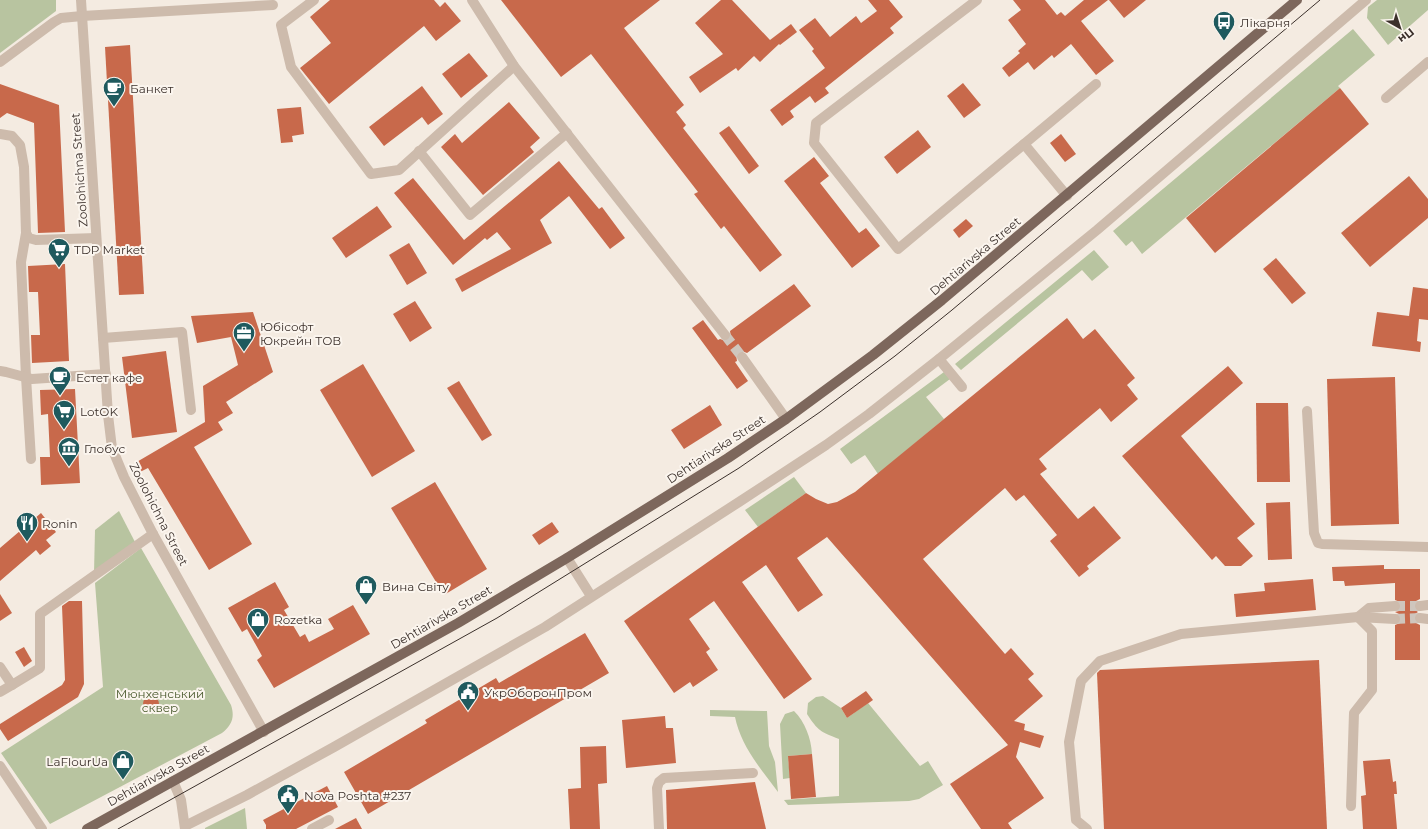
<svg xmlns="http://www.w3.org/2000/svg" width="1428" height="829" viewBox="0 0 1428 829" font-family="Montserrat,sans-serif">
	<style>
		.green { fill: #b8c4a0 }
		.building { fill: #c8694b }
		.lines { fill: none; stroke-linecap: round; stroke-linejoin: round }
		.minor-tunnel { stroke: #cfc6bd; stroke-width: 10; stroke-dasharray: 10 5; stroke-linecap: butt }
		.minor { stroke: #cdbbac; stroke-width: 10 }
		.major { stroke: #7d675c; stroke-width: 10 }
		.tram { stroke: #3b302b; stroke-width: 1 }
		.labels { text-anchor: middle; dominant-baseline: central; stroke-width: 4; stroke-linejoin: round; paint-order: stroke }
		.poi-label { font-size: 12px; fill: #3b302b; stroke: #fbf5ee; text-anchor: start }
		.street-label { font-size: 12px; fill: #3b302b; stroke: #fbf5ee }
		.park-label { font-size: 12px; fill: #4a5a2e; stroke: #fbf5ee }
	</style>
	<rect width="100%" height="100%" fill="#f4ebe1"/>
	<!-- green -->
	<g class="green">
		<polygon points="0,0 56,0 56,11 0,53"/>
		<polygon points="1377,0 1428,0 1428,10 1388,45 1367,18 1368,7"/>
		<polygon points="1353,29 1375,55 1338,86 1340,88 1142,254 1132,241 1126,246 1113,231"/>
		<polygon points="1094,250 1109,267 1092,281 1082,270 961,370 955,364"/>
		<polygon points="944,372 950,379 926,397 944,419 878,474 865,455 851,464 840,449"/>
		<polygon points="794,477 806,493 758,527 745,510"/>
		<polygon points="119,511 135,542 94,573 95,530"/>
		<path d="M141,548L231,705C235,717 232,725 222,733L50,824L1,753L103,687L95,583Z"/>
		<path d="M823,696L841,708L847,718L868,703L920,766L928,761L943,785L919,799L909,801L788,805L784,800L839,796V739C821,732 818,731 807,714L808,703L816,697Z"/>
		<path d="M710,710L767,711L769,746L775,762L778,792C760,768 741,746 735,717L710,716Z"/>
		<path d="M794,711C805,722 811,738 812,754L788,756L790,778L783,779L780,724L785,714Z"/>
		<polygon points="245,808 247,829 205,829 205,828"/>
	</g>
	<!-- building -->
	<g class="building">
		<polygon points="330,0 434,0 440,7 445,2 461,21 436,41 424,26 329,104 300,68 331,43 310,17"/>
		<polygon points="501,0 660,0 624,28 684,105 676,112 686,125 683,128 782,255 760,272 724,226 721,229 694,194 698,192 591,54 561,77"/>
		<polygon points="721,0 732,0 770,40 791,24 797,32 780,45 779,44 760,62 754,56 738,71 736,68 700,93 689,77 723,54 695,23"/>
		<polygon points="868,0 889,0 903,17 890,28 894,33 825,88 829,93 815,103 810,96 790,111 794,117 782,126 770,110 825,68 812,51 814,49 799,30 815,18 830,37 856,16 861,23 877,11"/>
		<polygon points="1013,0 1045,0 1057,15 1061,12 1065,16 1084,0 1108,0 1081,21 1114,61 1096,75 1071,44 1054,58 1052,55 1034,70 1028,62 1009,77 1002,68 1020,53 1018,51 1026,44 1008,20 1021,10"/>
		<polygon points="1109,0 1146,0 1124,18"/>
		<polygon points="130,45 144,294 119,295 105,47"/>
		<polygon points="469,53 488,76 461,98 442,74"/>
		<polygon points="963,83 981,105 964,118 947,96"/>
		<polygon points="0,84 59,105 65,232 38,233 34,123 7,113 0,118"/>
		<polygon points="422,86 443,114 428,125 422,117 384,146 369,127"/>
		<polygon points="1340,88 1369,124 1215,253 1186,218"/>
		<polygon points="509,102 540,138 530,147 534,152 483,195 441,147 455,134 462,143"/>
		<polygon points="301,107 304,134 292,136 293,142 281,143 277,109"/>
		<polygon points="729,126 759,166 749,174 719,133"/>
		<polygon points="918,130 931,147 897,174 884,157"/>
		<polygon points="1061,134 1076,154 1065,162 1050,143"/>
		<polygon points="814,157 829,176 820,183 859,233 866,228 880,246 852,268 784,181"/>
		<polygon points="559,161 599,209 602,207 625,238 610,249 569,196 540,220 552,243 462,292 455,279 511,249 497,232 487,240 485,238 453,265 394,193 413,178 464,240"/>
		<polygon points="1409,176 1428,199 1428,218 1370,267 1341,233"/>
		<polygon points="377,206 392,227 346,258 332,238"/>
		<polygon points="966,219 973,226 959,238 953,230"/>
		<polygon points="409,243 427,273 407,285 389,255"/>
		<polygon points="1276,258 1306,293 1292,304 1263,269"/>
		<polygon points="65,264 69,361 32,363 31,335 40,335 38,292 29,292 28,266"/>
		<polygon points="794,284 811,306 747,353 742,351 738,352 736,355 737,361 735,362 748,381 737,389 692,328 703,320 718,340 720,339 726,341 729,340 731,337 730,331"/>
		<polygon points="1413,287 1428,289 1428,320 1419,319 1417,341 1421,342 1420,352 1372,346 1377,312 1409,316"/>
		<polygon points="415,301 432,328 410,342 393,314"/>
		<polygon points="253,312 273,372 226,402 233,413 218,422 223,430 194,447 252,544 209,570 148,468 140,472 135,463 205,422 203,386 238,365 231,337 197,343 191,316"/>
		<polygon points="1067,318 1083,339 1095,329 1135,378 1127,385 1138,399 1111,422 1100,408 1039,459 1047,469 1040,474 1078,519 1094,506 1121,538 1087,566 1089,569 1079,577 1050,541 1057,535 1024,495 1016,501 1005,488 923,559 1005,654 1011,648 1034,674 1028,679 1043,696 1014,721 1025,724 1024,730 1044,736 1040,748 1020,742 1016,757 1044,798 1008,823 1012,829 981,829 950,784 1008,745 827,537 797,558 823,595 798,612 766,565 742,582 812,679 784,699 714,601 689,619 710,649 706,652 718,670 693,687 690,682 674,693 624,621 806,493 816,499 828,504 837,502 855,492"/>
		<polygon points="166,351 177,432 132,438 122,357"/>
		<polygon points="363,364 415,451 372,477 320,390"/>
		<polygon points="1228,366 1243,383 1181,436 1255,524 1237,538 1253,556 1241,566 1225,566 1216,556 1212,560 1122,456"/>
		<polygon points="1395,377 1399,524 1331,526 1327,379"/>
		<polygon points="459,381 492,435 482,441 447,388"/>
		<polygon points="75,389 80,483 41,485 40,457 50,457 48,414 41,415 40,390"/>
		<polygon points="1256,403 1288,403 1290,482 1257,482"/>
		<polygon points="710,405 722,425 684,449 671,430"/>
		<polygon points="435,482 487,569 444,595 391,508"/>
		<polygon points="1290,502 1292,559 1268,560 1266,503"/>
		<polygon points="41,513 56,532 46,540 51,546 40,555 36,550 0,581 0,548"/>
		<polygon points="552,522 559,532 539,545 532,535"/>
		<polygon points="1384,565 1384,569 1420,569 1420,599 1416,601 1414,606 1415,610 1418,612 1415,614 1414,620 1416,623 1420,625 1420,660 1395,660 1395,625 1400,623 1401,619 1399,614 1395,612 1399,611 1401,606 1400,602 1395,600 1395,583 1345,586 1344,581 1333,581 1332,567"/>
		<polygon points="1313,579 1316,610 1236,617 1234,594 1265,591 1264,583"/>
		<polygon points="275,582 289,607 284,610 300,637 305,634 309,642 334,629 328,619 353,605 370,634 274,688 257,660 262,656 247,629 242,632 228,608"/>
		<polygon points="0,594 12,613 0,621"/>
		<polygon points="69,601 82,601 84,684 78,697 8,741 0,729 0,724 62,685 65,680 62,606"/>
		<polygon points="585,633 609,673 368,814 344,772 427,723 425,720 496,678 499,683"/>
		<polygon points="24,647 32,661 24,667 15,652"/>
		<polygon points="1319,660 1327,829 1104,829 1097,673 1100,670"/>
		<polygon points="866,691 873,700 847,718 841,708"/>
		<circle cx="151" cy="704" r="8"/>
		<polygon points="665,716 666,728 673,728 676,763 626,768 622,720"/>
		<polygon points="606,746 607,783 598,784 600,829 570,829 568,789 581,788 580,747"/>
		<polygon points="812,754 816,797 791,799 788,756"/>
		<polygon points="1390,759 1393,782 1396,781 1397,794 1394,794 1397,829 1363,829 1361,796 1366,795 1363,761"/>
		<polygon points="755,782 766,829 667,829 666,790"/>
		<polygon points="327,786 338,807 296,829 266,829 266,825 263,820"/>
		<polygon points="356,818 362,829 335,829"/>
	</g>
	<g class="lines">
		<!-- minor-tunnel -->
		<g class="minor-tunnel">
			<polyline points="725,335 742,357"/>
			<polyline points="1395,606 1420,606"/>
			<polyline points="1395,619 1420,618"/>
		</g>
		<!-- minor -->
		<g class="minor">
			<polyline points="81,0 108,415 112,448 124,477 153,534 264,732"/>
			<polyline points="314,0 281,25 291,67 371,174 399,170 514,66"/>
			<polyline points="472,0 514,66 725,335"/>
			<polyline points="977,0 816,123 814,143 898,249 1096,84"/>
			<polyline points="0,62 54,22 61,18 82,16 273,5"/>
			<polyline points="1386,98 1428,62"/>
			<polyline points="0,134 12,136 20,145 24,167 26,233 29,238 36,240 96,238"/>
			<polyline points="1024,144 1067,196"/>
			<polyline points="419,151 470,215 567,133"/>
			<polyline points="26,233 21,262 26,377 31,459"/>
			<polyline points="103,338 182,332 191,410"/>
			<polyline points="742,357 786,419"/>
			<polyline points="939,359 962,387"/>
			<polyline points="0,371 6,372 32,379 106,374"/>
			<polyline points="1307,411 1314,533 1318,543 1322,544 1428,547"/>
			<polyline points="567,558 591,596"/>
			<polyline points="1420,606 1428,605"/>
			<polyline points="1420,618 1428,619"/>
			<polyline points="0,667 12,685 0,692"/>
			<polyline points="12,685 40,668 40,614 153,534"/>
			<polyline points="0,766 42,829"/>
			<polyline points="173,781 181,800 185,829"/>
			<polyline points="1351,806 1354,713 1372,690 1372,631 1358,617 1369,608 1395,606"/>
			<polyline points="185,826 247,795 334,747 545,627 739,502 826,445 869,414 939,359 1097,230 1366,0"/>
			<polyline points="312,829 329,820"/>
			<polyline points="659,829 657,788 659,782 664,778 753,773"/>
			<polyline points="1087,829 1076,820 1069,742 1081,681 1100,661 1181,634 1358,617 1395,619"/>
		</g>
		<!-- major -->
		<polyline class="major" points="87,829 458,623 567,558 728,458 786,419 873,355 942,300 1297,0"/>
		<!-- tram -->
		<polyline class="tram" points="118,829 497,618 739,468 820,412 895,356 952,310 1320,0"/>
	</g>
	<!-- icons -->
	<defs>
		<g id="bus-pin" transform="scale(1.15)"><path d="M0 17L-7.5 6A9.5 9.5 0 1 1 7.5 6Z" fill="#1f5a5e" stroke="#fbf5ee"/><path d="M-5-6H5V4H4V6H2V4H-2V6H-4V4H-5ZM-3.5-4V0h7V-4ZM-3.5 1.2v1.5H-2V1.2ZM2 1.2v1.5H3.5V1.2Z" fill="#fff"/></g>
		<g id="cafe-pin" transform="scale(1.15)"><path d="M0 17L-7.5 6A9.5 9.5 0 1 1 7.5 6Z" fill="#1f5a5e" stroke="#fbf5ee"/><path d="M-5.5-4.5H6V0H3Q3 3.5 0 3.5H-2.5Q-5.5 3.5-5.5 0ZM3-3.2v2h1.7v-2ZM-6 4.5H4V6H-6Z" fill="#fff"/></g>
		<g id="supermarket-pin" transform="scale(1.15)"><path d="M0 17L-7.5 6A9.5 9.5 0 1 1 7.5 6Z" fill="#1f5a5e" stroke="#fbf5ee"/><path d="M-6-5.5h2.5l.6 2H6L4.5 2H-2.5L-4.4-4H-6ZM-1.5 3.2a1.3 1.3 0 1 0 .1 0ZM3 3.2a1.3 1.3 0 1 0 .1 0Z" fill="#fff"/></g>
		<g id="office-pin" transform="scale(1.15)"><path d="M0 17L-7.5 6A9.5 9.5 0 1 1 7.5 6Z" fill="#1f5a5e" stroke="#fbf5ee"/><path d="M-6-3h4V-5.5h4V-3h4V5H-6ZM-1-4.5V-3h2v-1.5ZM-6 0V1H6V0Z" fill="#fff"/></g>
		<g id="museum-pin" transform="scale(1.15)"><path d="M0 17L-7.5 6A9.5 9.5 0 1 1 7.5 6Z" fill="#1f5a5e" stroke="#fbf5ee"/><path d="M0-6L6-3V-2H-6V-3ZM-5-1h2V3h-2ZM-1-1h2V3h-2ZM3-1h2V3H3ZM-6 4H6V6H-6Z" fill="#fff"/></g>
		<g id="restaurant-pin" transform="scale(1.15)"><path d="M0 17L-7.5 6A9.5 9.5 0 1 1 7.5 6Z" fill="#1f5a5e" stroke="#fbf5ee"/><path d="M-5-6h1v4h1v-4h1v4h1v-4h1v5L-1.5 .5V6h-2V.5L-5-1ZM5-6V6H3V1.5H1.5Q1.5-4 5-6Z" fill="#fff"/></g>
		<g id="shop-pin" transform="scale(1.15)"><path d="M0 17L-7.5 6A9.5 9.5 0 1 1 7.5 6Z" fill="#1f5a5e" stroke="#fbf5ee"/><path d="M-5-2.5h2.3a2.7 3.5 0 0 1 5.4 0H5L5.5 6h-11ZM-1.5-2.5h3a1.5 2.3 0 0 0-3 0Z" fill="#fff"/></g>
		<g id="civic-pin" transform="scale(1.15)"><path d="M0 17L-7.5 6A9.5 9.5 0 1 1 7.5 6Z" fill="#1f5a5e" stroke="#fbf5ee"/><path d="M-.6-6.5H3V-4.5H.6V-3L4-1V1h2V6H-6V1h2V-1L-.6-3ZM-1.2 2.5V6h2.4V2.5Z" fill="#fff"/></g>
	</defs>
	<g fill-rule="evenodd">
		<use href="#bus-pin" x="1224" y="22"/>
		<use href="#cafe-pin" x="114" y="88"/>
		<use href="#supermarket-pin" x="59" y="249"/>
		<use href="#office-pin" x="244" y="333"/>
		<use href="#cafe-pin" x="60" y="377"/>
		<use href="#supermarket-pin" x="64" y="411"/>
		<use href="#museum-pin" x="69" y="448"/>
		<use href="#restaurant-pin" x="27" y="523"/>
		<use href="#shop-pin" x="366" y="586"/>
		<use href="#shop-pin" x="258" y="619"/>
		<use href="#civic-pin" x="468" y="692"/>
		<use href="#shop-pin" x="123" y="761"/>
		<use href="#civic-pin" x="288" y="795"/>
	</g>
	<g class="labels">
		<!-- poi labels -->
		<g class="poi-label">
			<text x="1240" y="22">Лікарня</text>
			<text x="130" y="88">Банкет</text>
			<text x="74" y="249">TDP Market</text>
			<text x="260" y="326">Юбісофт<tspan x="260" dy="14">Юкрейн ТОВ</tspan></text>
			<text x="76" y="377">Естет кафе</text>
			<text x="80" y="411">LotOK</text>
			<text x="84" y="448">Глобус</text>
			<text x="42" y="523">Ronin</text>
			<text x="382" y="586">Вина Світу</text>
			<text x="274" y="619">Rozetka</text>
			<text x="484" y="692">УкрОборонПром</text>
			<text x="108" y="761" text-anchor="end">LaFlourUa</text>
			<text x="304" y="795">Nova Poshta #237</text>
		</g>
		<!-- street labels -->
		<g class="street-label">
			<text transform="translate(79 170) rotate(-94)">Zoolohichna Street</text>
			<text transform="translate(975 256) rotate(-40)">Dehtiarivska Street</text>
			<text transform="translate(716 449) rotate(-33)">Dehtiarivska Street</text>
			<text transform="translate(159 514) rotate(63)">Zoolohichna Street</text>
			<text transform="translate(441 617) rotate(-30)">Dehtiarivska Street</text>
			<text transform="translate(158 775) rotate(-29)">Dehtiarivska Street</text>
		</g>
		<!-- park labels -->
		<g class="park-label">
			<text x="160" y="693">Мюнхенський<tspan x="160" dy="14">сквер</tspan></text>
		</g>
	</g>
	<!-- north arrow -->
	<g transform="translate(1400 28) rotate(141)" stroke="#fbf5ee" stroke-width="3" paint-order="stroke">
	<path d="M0-3L7 15L0 10L-7 15Z" fill="#3b302b"/>
	<text y="-6" font-size="11" font-weight="bold" text-anchor="middle" fill="#3b302b">Пн</text>
	</g>
</svg>
